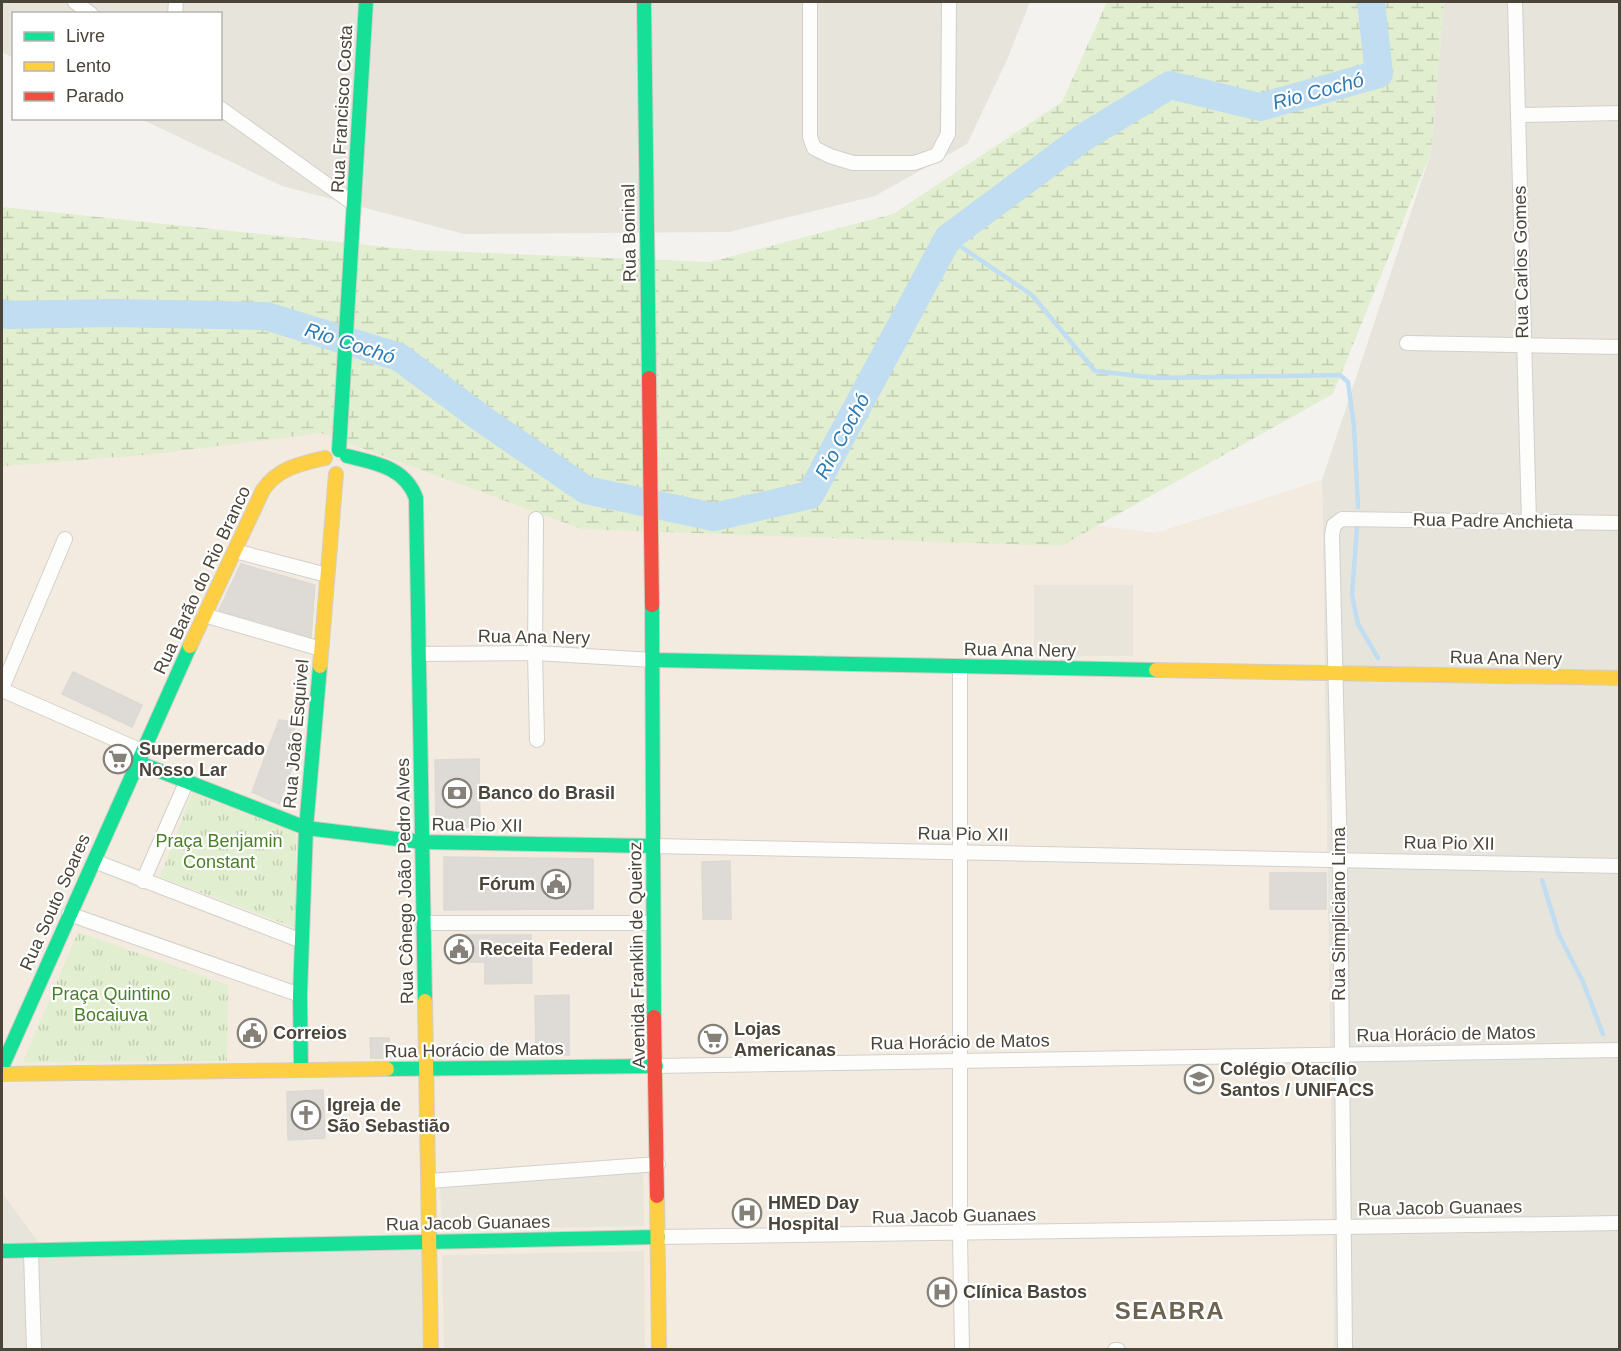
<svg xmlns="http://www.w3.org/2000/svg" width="1621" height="1351" viewBox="0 0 1621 1351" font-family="Arial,sans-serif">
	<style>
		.residential { fill: #e7e4dc }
		.commercial { fill: #f3ebdf }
		.education { fill: #eae5da }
		.grass { fill: url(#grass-tufts) }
		.wetland { fill: url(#wetland-marsh) }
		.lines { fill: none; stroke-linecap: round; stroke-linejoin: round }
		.stream { stroke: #c0ddf1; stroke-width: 4.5 }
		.river { stroke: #c0ddf1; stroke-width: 28 }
		.building { fill: #dedbd6; stroke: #dcd9d4; stroke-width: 1.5 }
		.street-casing { stroke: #d2d0cb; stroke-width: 16 }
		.fast-casing { stroke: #d3cfc5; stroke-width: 16 }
		.slow-casing { stroke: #d3cfc5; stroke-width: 16 }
		.jam-casing { stroke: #d3cfc5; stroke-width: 16 }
		.street { stroke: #fdfdfc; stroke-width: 14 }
		.fast { stroke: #16e098; stroke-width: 14 }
		.slow { stroke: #ffcf43; stroke-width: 14 }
		.jam { stroke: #f24e42; stroke-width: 14 }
		.labels { text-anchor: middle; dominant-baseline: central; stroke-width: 4.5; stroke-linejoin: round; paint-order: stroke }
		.street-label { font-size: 18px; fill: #4b4439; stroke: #fff }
		.poi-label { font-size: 18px; font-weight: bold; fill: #4b4439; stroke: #fff; text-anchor: start }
		.park-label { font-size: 18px; fill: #4a7f2a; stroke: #fff }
		.water-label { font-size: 20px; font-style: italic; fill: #2e7ab2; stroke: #fff }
		.district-label { font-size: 24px; font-weight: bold; letter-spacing: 1.5px; fill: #6e6250; stroke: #fff }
	</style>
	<defs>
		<pattern id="grass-tufts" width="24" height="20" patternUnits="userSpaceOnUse" patternTransform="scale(1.5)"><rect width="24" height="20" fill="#e1eecf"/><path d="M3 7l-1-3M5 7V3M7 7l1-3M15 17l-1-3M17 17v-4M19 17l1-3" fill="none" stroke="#c3cdb2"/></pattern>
		<pattern id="wetland-marsh" width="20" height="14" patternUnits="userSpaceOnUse" patternTransform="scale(1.5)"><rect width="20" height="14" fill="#e1eecf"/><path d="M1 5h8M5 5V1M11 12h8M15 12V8" fill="none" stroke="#c3cdb2"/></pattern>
	</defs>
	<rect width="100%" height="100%" fill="#f4f2ee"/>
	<!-- residential -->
	<g class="residential">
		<polygon points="2,2 1030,2 1006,62 967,144 875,196 729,232 464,234 282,186 141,119 220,118 220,14 14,14 13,58 2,52"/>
		<polygon points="1444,2 1619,2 1619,1349 1334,1349 1322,480 1431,152"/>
		<polygon points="2,1192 46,1253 425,1248 425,1349 2,1349"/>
	</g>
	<!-- commercial -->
	<polygon class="commercial" points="351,424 1155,533 1322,480 1334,1349 425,1349 425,1248 46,1253 2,1192 2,450"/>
	<!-- education -->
	<g class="education">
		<rect x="1034" y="585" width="99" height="71"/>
		<polygon points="643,1172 644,1226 442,1230 440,1187"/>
		<polygon points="644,1251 645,1349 444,1349 442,1255"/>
	</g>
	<!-- grass -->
	<g class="grass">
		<polygon points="192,793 296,833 296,928 160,877"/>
		<polygon points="78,932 228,985 227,1061 23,1062"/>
	</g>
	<!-- wetland -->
	<polygon class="wetland" points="1107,2 1444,2 1431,152 1333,394 1061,546 582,529 321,433 145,455 2,466 2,207 415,250 710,262 893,214 1062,102"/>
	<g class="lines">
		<!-- stream -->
		<g class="stream">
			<polyline points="948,238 1032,295 1095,371 1157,378 1340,375 1348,382 1354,426 1358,507"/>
			<polyline points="1357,528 1352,595 1358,624 1378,658"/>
			<polyline points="1542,880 1559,935 1583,982 1603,1034"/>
		</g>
		<!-- river -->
		<polyline class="river" points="2,313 8,315 111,313 266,316 399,357 485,421 586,490 714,517 810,495 948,238 1084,137 1170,85 1260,107 1379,74 1371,2"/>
	</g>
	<!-- building -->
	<g class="building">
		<polygon points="241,564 315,585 311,637 219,610"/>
		<polygon points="73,672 142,705 132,727 62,694"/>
		<polygon points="279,720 295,722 294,740 299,740 295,759 279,804 252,792"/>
		<polygon points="479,759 480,827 436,828 435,760"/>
		<polygon points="444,857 593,859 593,909 444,910"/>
		<polygon points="730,861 731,919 703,919 702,862"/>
		<rect x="1270" y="873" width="56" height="36"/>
		<polygon points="453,935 531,935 532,983 485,984 485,962 453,962"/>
		<polygon points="569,995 569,1055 536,1056 535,996"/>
		<polygon points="370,1038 389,1038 390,1058 371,1058"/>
		<polygon points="323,1090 325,1138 288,1140 287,1092"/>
	</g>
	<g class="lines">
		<!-- street casing -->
		<g class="street-casing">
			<g id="street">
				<polyline points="75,2 91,14"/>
				<polyline points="810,2 810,137 814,148 830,156 853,163 914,163 937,155 948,134 949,2"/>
				<polyline points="1515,2 1529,522"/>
				<polyline points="175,14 176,2"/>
				<polyline points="220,108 354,204"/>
				<polyline points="1518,115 1620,113"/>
				<polyline points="1407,343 1620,347"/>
				<polyline points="536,519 535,653 537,740"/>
				<polyline points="235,551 327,575"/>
				<polyline points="204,615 321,649"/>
				<polyline points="420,654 535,653 653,660"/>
				<polyline points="960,667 960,1234 962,1350"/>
				<polyline points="2,688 65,539"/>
				<polyline points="2,690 142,751"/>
				<polyline points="653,846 1620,866"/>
				<polyline points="94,861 302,941"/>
				<polyline points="143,881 186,783"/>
				<polyline points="69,914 300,995"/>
				<polyline points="423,923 653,923"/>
				<polyline points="656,1066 1620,1050"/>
				<polyline points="429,1181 658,1164"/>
				<polyline points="658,1237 1620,1223"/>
				<polyline points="31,1252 34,1350"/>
				<polyline points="1115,1350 1118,1350"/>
				<polyline points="1345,1350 1340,859 1332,535 1334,525 1342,519 1620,523"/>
			</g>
		</g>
		<!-- fast casing -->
		<g class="fast-casing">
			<g id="fast">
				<polyline points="644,2 649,378"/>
				<polyline points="339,450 366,2"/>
				<path d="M347,456C375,463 405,467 416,498L425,1001"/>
				<polyline points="652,605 654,1017"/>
				<polyline points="653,660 1156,670"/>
				<polyline points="137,762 306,828 422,842 653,846"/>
				<polyline points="2,1067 190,646"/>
				<polyline points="301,1069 300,995 306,828 320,666"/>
				<polyline points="387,1069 656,1066"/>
				<polyline points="2,1251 658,1237"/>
			</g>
		</g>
		<!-- slow casing -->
		<g class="slow-casing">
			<g id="slow">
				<path d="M190,646L263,490C278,468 300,464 325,458"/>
				<polyline points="320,666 336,474"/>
				<polyline points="1156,670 1620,678"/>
				<polyline points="425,1001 431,1350"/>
				<polyline points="2,1074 387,1069"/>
				<polyline points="657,1196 659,1350"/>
			</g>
		</g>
		<!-- jam casing -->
		<g class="jam-casing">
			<g id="jam">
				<polyline points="649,378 652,605"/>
				<polyline points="654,1017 657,1196"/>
			</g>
		</g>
		<!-- street -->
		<use href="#street" class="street"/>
		<!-- fast -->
		<use href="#fast" class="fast"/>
		<!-- slow -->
		<use href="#slow" class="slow"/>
		<!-- jam -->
		<use href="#jam" class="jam"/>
	</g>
	<!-- icons -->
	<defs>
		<g id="supermarket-ring" transform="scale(1.5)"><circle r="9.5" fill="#fff" stroke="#868178" stroke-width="1.5"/><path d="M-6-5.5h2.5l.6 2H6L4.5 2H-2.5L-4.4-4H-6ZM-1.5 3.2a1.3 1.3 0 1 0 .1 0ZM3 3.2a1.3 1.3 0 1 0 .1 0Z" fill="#868178"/></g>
		<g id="bank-ring" transform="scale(1.5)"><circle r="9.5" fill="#fff" stroke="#868178" stroke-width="1.5"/><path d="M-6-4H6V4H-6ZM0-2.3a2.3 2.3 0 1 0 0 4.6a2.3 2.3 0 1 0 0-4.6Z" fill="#868178"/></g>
		<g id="civic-ring" transform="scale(1.5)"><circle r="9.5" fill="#fff" stroke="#868178" stroke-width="1.5"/><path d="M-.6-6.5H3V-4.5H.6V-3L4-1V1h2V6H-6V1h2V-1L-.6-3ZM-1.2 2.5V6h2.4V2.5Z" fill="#868178"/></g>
		<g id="school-ring" transform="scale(1.5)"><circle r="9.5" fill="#fff" stroke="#868178" stroke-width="1.5"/><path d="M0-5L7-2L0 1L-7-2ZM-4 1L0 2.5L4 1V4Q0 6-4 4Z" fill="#868178"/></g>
		<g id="church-ring" transform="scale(1.5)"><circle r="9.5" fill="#fff" stroke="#868178" stroke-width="1.5"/><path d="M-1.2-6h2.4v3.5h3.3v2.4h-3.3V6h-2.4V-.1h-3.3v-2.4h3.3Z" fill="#868178"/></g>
		<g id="hospital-ring" transform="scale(1.5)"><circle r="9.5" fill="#fff" stroke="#868178" stroke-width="1.5"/><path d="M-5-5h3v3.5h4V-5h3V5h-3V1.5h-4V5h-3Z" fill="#868178"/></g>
	</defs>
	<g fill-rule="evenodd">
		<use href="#supermarket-ring" x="118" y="759"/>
		<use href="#bank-ring" x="457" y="793"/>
		<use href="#civic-ring" x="556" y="884"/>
		<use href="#civic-ring" x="459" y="949"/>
		<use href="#civic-ring" x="252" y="1033"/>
		<use href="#supermarket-ring" x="713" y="1039"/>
		<use href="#school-ring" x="1199" y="1079"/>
		<use href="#church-ring" x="306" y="1115"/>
		<use href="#hospital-ring" x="747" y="1213"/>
		<use href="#hospital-ring" x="942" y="1292"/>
	</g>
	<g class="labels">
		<!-- street labels -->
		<g class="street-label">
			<text transform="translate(342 109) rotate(-87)">Rua Francisco Costa</text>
			<text transform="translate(629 233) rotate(-91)">Rua Boninal</text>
			<text transform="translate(1521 262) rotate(-91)">Rua Carlos Gomes</text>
			<text transform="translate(1493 521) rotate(1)">Rua Padre Anchieta</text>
			<text transform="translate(202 580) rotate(-65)">Rua Barão do Rio Branco</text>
			<text transform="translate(534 637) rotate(1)">Rua Ana Nery</text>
			<text transform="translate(1020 650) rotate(1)">Rua Ana Nery</text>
			<text transform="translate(1506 658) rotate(1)">Rua Ana Nery</text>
			<text transform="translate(296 734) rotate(-85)">Rua João Esquivel</text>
			<text transform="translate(477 825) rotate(1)">Rua Pio XII</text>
			<text transform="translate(963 834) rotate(1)">Rua Pio XII</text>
			<text transform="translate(1449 843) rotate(1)">Rua Pio XII</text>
			<text transform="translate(405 881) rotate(-91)">Rua Cônego João Pedro Alves</text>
			<text transform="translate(55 902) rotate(-66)">Rua Souto Soares</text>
			<text transform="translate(1339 914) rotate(-90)">Rua Simpliciano Lima</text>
			<text transform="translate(637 955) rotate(-91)">Avenida Franklin de Queiroz</text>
			<text transform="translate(1446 1034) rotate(-1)">Rua Horácio de Matos</text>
			<text transform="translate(960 1042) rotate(-1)">Rua Horácio de Matos</text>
			<text transform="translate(474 1050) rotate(-1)">Rua Horácio de Matos</text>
			<text transform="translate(1440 1208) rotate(-1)">Rua Jacob Guanaes</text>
			<text transform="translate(954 1216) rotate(-1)">Rua Jacob Guanaes</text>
			<text transform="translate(468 1223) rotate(-1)">Rua Jacob Guanaes</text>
		</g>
		<!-- poi labels -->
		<g class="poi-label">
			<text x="139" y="749">Supermercado<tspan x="139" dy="21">Nosso Lar</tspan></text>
			<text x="478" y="793">Banco do Brasil</text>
			<text x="535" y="884" text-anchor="end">Fórum</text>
			<text x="480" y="949">Receita Federal</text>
			<text x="734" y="1029">Lojas<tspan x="734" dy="21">Americanas</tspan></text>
			<text x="273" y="1033">Correios</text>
			<text x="1220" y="1069">Colégio Otacílio<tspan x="1220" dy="21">Santos / UNIFACS</tspan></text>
			<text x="327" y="1105">Igreja de<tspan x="327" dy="21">São Sebastião</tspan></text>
			<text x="768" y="1203">HMED Day<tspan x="768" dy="21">Hospital</tspan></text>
			<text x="963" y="1292">Clínica Bastos</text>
		</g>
		<!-- park labels -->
		<g class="park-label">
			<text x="219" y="841">Praça Benjamin<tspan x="219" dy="21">Constant</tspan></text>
			<text x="111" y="994">Praça Quintino<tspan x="111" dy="21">Bocaiuva</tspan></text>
		</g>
		<!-- water labels -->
		<g class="water-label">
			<text transform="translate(1318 91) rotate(-15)">Rio Cochó</text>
			<text transform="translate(350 343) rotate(18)">Rio Cochó</text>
			<text transform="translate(842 436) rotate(-62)">Rio Cochó</text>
		</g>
		<!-- district labels -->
		<g class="district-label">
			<text x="1170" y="1310">SEABRA</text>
		</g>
	</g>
	<!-- border -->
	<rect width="1621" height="1351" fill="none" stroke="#4b4439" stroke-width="6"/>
	<!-- legend -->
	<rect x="12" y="12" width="210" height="108" fill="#ffffff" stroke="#b7b4b0" stroke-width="1.5"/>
	<rect x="24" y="32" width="30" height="9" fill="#16e098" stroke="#b7b4b0" stroke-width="1.5"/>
	<text x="66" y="42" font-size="18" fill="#4b4439">Livre</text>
	<rect x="24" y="62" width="30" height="9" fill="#ffcf43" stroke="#b7b4b0" stroke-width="1.5"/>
	<text x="66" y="72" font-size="18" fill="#4b4439">Lento</text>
	<rect x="24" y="92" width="30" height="9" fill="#f24e42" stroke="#b7b4b0" stroke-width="1.5"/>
	<text x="66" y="102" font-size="18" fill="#4b4439">Parado</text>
</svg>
